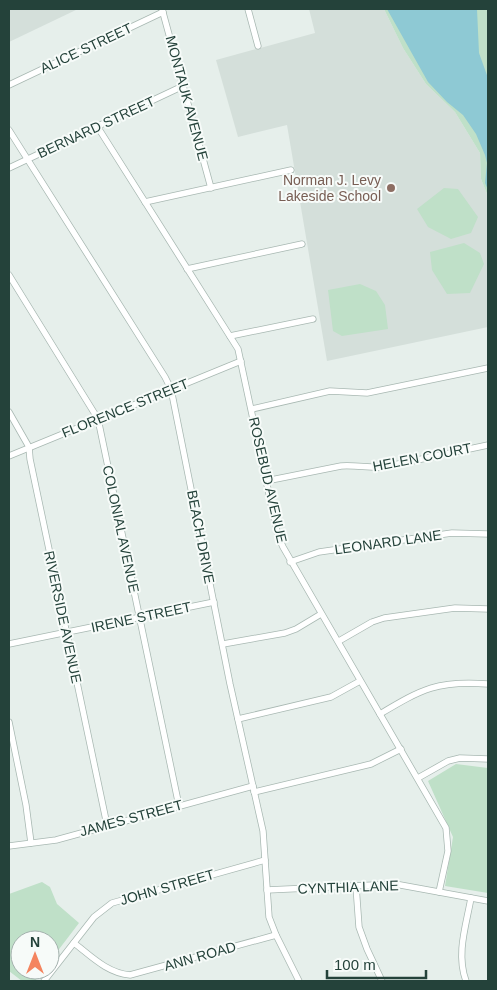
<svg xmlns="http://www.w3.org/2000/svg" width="497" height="990" viewBox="0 0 497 990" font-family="Helvetica,sans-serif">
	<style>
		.built { fill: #d4dfda }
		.green { fill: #bfe0c8 }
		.water { fill: #8ec9d4 }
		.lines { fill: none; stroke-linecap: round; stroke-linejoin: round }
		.street-casing { stroke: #a8b8b2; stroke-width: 7 }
		.street { stroke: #fff; stroke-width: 5.5 }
		.education-dot { fill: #8d6e63; stroke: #f7fbf9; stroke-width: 2 }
		.labels { text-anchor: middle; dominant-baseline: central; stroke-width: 4; stroke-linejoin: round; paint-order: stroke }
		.street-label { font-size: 14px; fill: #24423a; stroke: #f7fbf9 }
		.education-label { font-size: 14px; fill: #785e54; stroke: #f7fbf9; text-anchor: end }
	</style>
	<rect width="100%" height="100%" fill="#e6efeb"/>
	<!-- built -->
	<g class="built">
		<polygon points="9,9 78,9 9,42"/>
		<polygon points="309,9 384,9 403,48 426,84 455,112 480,153 481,179 488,196 488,327 327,361 287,125 238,137 216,60 315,33"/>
	</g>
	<!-- green -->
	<g class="green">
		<polygon points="384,9 487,9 488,196 481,179 480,153 455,112 426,84 403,48"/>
		<polygon points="444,188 458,189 478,217 471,233 451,239 428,227 417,209"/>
		<polygon points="464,243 480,253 484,264 470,293 447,294 432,270 430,252"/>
		<polygon points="360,284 376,291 385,305 388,329 342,336 333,331 328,290"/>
		<polygon points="456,764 488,768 488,893 445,886 453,837 428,781"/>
		<polygon points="42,882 50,887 57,904 79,923 50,961 50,940 20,940 20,970 43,970 35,981 22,981 9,971 9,894"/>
	</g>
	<!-- water -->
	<polygon class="water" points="387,9 477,9 479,53 488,78 488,190 485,183 487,163 485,155 476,134 463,115 447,102 428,82"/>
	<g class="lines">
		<!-- street casing -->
		<g class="street-casing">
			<g id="street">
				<polyline points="162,9 211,188"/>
				<polyline points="248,9 258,46"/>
				<polyline points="9,85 163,12"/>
				<polyline points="97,126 238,349 278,536 283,547 446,828 448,851 439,892"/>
				<polyline points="9,130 165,377 171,389 230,684 263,831 269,917 276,935 299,981"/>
				<polyline points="9,168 183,86"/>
				<polyline points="145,202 291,170"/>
				<polyline points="187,269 302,244"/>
				<polyline points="9,275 98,419 179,806"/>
				<polyline points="230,336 313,319"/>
				<polyline points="252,409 330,391 367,393 488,368"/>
				<polyline points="9,412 29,447 30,459 107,825"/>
				<polyline points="9,456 241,361"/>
				<path d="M266,481L341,466C356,465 370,468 384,467L488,445"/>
				<polyline points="290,562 319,552 452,533 488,534"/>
				<polyline points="339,641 372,622 384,618 455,608 488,609"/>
				<polyline points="9,644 214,602"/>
				<polyline points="223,644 285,633 296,629 321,614"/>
				<path d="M380,714C422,689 438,680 488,684"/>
				<polyline points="238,719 331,697 360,681"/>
				<polyline points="9,722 26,805 31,843"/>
				<polyline points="418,778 448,761 460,758 488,759"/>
				<polyline points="254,792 371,764 401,749"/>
				<polyline points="9,846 56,840 253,786"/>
				<polyline points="356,886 359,927 367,949 382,981"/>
				<polyline points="267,890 395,884 488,901"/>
				<path d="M74,943C91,956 107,973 130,975L276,935"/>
				<polyline points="44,981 94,917 112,903 265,860"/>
				<path d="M466,981C456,954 466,926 471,898"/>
			</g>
		</g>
		<!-- street -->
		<use href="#street" class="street"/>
	</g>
	<!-- markers -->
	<circle class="education-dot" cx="391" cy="188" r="5"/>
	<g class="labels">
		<!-- street labels -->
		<g class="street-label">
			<text transform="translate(86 48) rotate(-25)">ALICE STREET</text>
			<text transform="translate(187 98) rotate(75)">MONTAUK AVENUE</text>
			<text transform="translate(96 127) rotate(-25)">BERNARD STREET</text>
			<text transform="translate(125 408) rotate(-22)">FLORENCE STREET</text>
			<text transform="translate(422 457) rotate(-11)">HELEN COURT</text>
			<text transform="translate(268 480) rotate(77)">ROSEBUD AVENUE</text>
			<text transform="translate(121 529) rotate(78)">COLONIAL AVENUE</text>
			<text transform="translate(201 537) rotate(79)">BEACH DRIVE</text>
			<text transform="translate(388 542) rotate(-8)">LEONARD LANE</text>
			<text transform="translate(63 617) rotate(78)">RIVERSIDE AVENUE</text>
			<text transform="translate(141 617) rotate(-12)">IRENE STREET</text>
			<text transform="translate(131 818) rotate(-15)">JAMES STREET</text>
			<text transform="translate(167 887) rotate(-16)">JOHN STREET</text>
			<text transform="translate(348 887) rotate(-2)">CYNTHIA LANE</text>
			<text transform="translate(200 956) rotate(-16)">ANN ROAD</text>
		</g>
		<!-- education labels -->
		<g class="education-label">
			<text x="381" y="180">Norman J. Levy<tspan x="381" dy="16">Lakeside School</tspan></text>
		</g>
	</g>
	<!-- border -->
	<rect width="497" height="990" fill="none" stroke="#24423a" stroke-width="20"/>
	<!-- north arrow -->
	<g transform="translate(35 955)"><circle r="24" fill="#f7fbf9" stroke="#a3b1ad"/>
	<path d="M0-4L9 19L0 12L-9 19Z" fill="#f4845f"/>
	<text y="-8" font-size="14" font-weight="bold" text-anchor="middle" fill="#24423a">N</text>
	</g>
	<!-- scale -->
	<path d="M327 970v8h99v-8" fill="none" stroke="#24423a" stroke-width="2.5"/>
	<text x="334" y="970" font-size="15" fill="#24423a" stroke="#f7fbf9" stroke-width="4" paint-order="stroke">100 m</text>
</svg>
